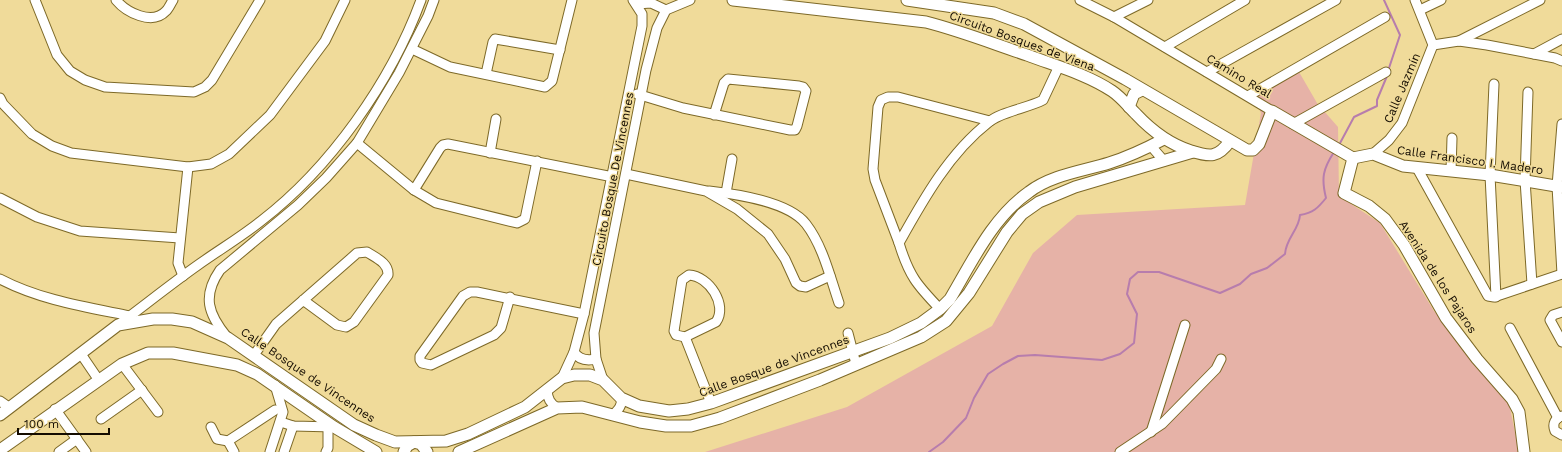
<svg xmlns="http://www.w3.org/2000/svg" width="1562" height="452" viewBox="0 0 1562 452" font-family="'Work Sans',sans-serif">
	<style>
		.green { fill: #e6b2a7 }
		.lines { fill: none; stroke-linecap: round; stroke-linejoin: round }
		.stream { stroke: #b77dad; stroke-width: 2 }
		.minor-casing { stroke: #7d6928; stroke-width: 11 }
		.major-casing { stroke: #7d6928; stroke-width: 13 }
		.minor { stroke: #fff; stroke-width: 9 }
		.major { stroke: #fff; stroke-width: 11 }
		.labels { text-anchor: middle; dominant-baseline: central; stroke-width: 3; stroke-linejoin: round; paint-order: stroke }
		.street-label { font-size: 12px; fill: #140c00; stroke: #f0db9a }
	</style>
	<rect width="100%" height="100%" fill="#f0db9a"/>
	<!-- green -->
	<polygon class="green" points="1295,65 1317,103 1338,127 1339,196 1380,223 1434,311 1508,398 1519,452 705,452 847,407 992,326 1033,253 1077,215 1245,205 1261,113 1251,90"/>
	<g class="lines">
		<!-- stream -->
		<g class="stream">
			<polyline points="1384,0 1400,35 1388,71"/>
			<polyline points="1339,145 1354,117 1377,106 1377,100 1387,76"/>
			<path d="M929,452L943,442L966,418L974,398L988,374L1003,364L1018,356L1035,355L1102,360L1120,354L1134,343L1137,314L1127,294L1130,279L1138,272H1159L1220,293L1240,284L1251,274L1267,268L1285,254C1286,238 1299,230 1300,215C1313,213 1318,208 1326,198C1321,178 1323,169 1334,152"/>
		</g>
		<!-- minor casing -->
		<g class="minor-casing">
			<g id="minor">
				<polyline points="35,0 57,55 70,71 85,80 105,87 194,92 205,87 212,80 260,0"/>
				<path d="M116,0C126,12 152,26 166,11C169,8 171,3 173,0"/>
				<polyline points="1080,0 1114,17 1272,111"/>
				<polyline points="637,4 651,3 666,10"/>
				<polyline points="1420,10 1441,0"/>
				<polyline points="1114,17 1148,0"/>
				<polyline points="1459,41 1540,0"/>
				<polyline points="1433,45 1459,41 1487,45 1555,58 1562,61"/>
				<polyline points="1165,47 1245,0"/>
				<polyline points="412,49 450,67 545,87 552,81 572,0"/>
				<polyline points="1534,54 1562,39"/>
				<polyline points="1207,72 1336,0"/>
				<polyline points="486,74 493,42 495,39 560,50"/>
				<polyline points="1494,84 1490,175 1496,297"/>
				<polyline points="1528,92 1525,180 1532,284"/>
				<polyline points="637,94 683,108 790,130 795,130 797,126 806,91 803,87 799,86 728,79 724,83 714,115"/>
				<polyline points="1248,96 1385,17"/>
				<polyline points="0,98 3,104 32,134 52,146 71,153 188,167 211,164 229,154 270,115 325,41 345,0"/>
				<polyline points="1293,124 1386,72"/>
				<polyline points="357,143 414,190 436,203 517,223 525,219 537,161"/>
				<polyline points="1151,146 1164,161"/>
				<polyline points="490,153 496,119"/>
				<polyline points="1373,154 1389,140 1402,123 1433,45 1415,0"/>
				<polyline points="1417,168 1488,296 1494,297 1562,274"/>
				<polyline points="1451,171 1452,138"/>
				<polyline points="626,174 706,191 737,209 768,234 785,259 796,283 800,286 806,287 830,276"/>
				<polyline points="414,190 440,148 443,145 448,144 613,177"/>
				<path d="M709,191C736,194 789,202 806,224C823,246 830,277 839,303"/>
				<polyline points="726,193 732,159"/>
				<polyline points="0,198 37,217 80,231 180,238"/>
				<polyline points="899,243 875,180 873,169 878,107 881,100 888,97 898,97 990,121"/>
				<polyline points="1562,274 1557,186 1562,124"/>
				<path d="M689,275C709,276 728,305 716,322L685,337L676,335L674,331L682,280Z"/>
				<polyline points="183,276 178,263 188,167"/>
				<path d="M0,279C40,300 86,307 130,316"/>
				<polyline points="510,297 501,328 494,335 431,365 422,363 420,360 420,356 463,296 470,292 477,292 584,314"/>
				<path d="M940,309C917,285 909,276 899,243C923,200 949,153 989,122C1000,112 1028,108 1043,100L1059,66"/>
				<polyline points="1562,312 1553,315 1550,320 1562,342"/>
				<path d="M118,325C145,305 171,284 198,265C219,250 241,237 261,221C330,168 391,82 421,0"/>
				<polyline points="1510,328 1558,418"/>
				<polyline points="848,333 856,364"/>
				<path d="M227,337C208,314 202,296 220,270L298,205L326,178L357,143L399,73L428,16L434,0"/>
				<polyline points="685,337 711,403"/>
				<path d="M574,352C579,360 587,361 596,359"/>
				<polyline points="81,354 98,379"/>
				<path d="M254,355L276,324L357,253L367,252C376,258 389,263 388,275L354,322L346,327L337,325L303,300"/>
				<polyline points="122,364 158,412"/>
				<polyline points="562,378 574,352 584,314 642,26 642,14 633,0"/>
				<polyline points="603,380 596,359 594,333 646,70 657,28 666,10 690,0"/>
				<path d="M547,391C548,399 550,403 557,408"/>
				<polyline points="0,401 10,408"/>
				<polyline points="55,409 86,452"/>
				<path d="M613,415C618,410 623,405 621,398"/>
				<path d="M1562,416C1555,418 1552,424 1555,431L1562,435"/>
				<polyline points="101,419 142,390"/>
				<polyline points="281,422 293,426 334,427"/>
				<polyline points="211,427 217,439 228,441 275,410"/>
				<polyline points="1151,432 1185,325"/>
				<polyline points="228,441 234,452"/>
				<polyline points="59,452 77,439"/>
				<polyline points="270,452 283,412 275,385"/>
				<polyline points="284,452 293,426"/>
				<polyline points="326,452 328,448 328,426"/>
				<polyline points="1120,452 1162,424 1216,369 1221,359"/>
			</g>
		</g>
		<!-- major casing -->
		<g class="major-casing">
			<g id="major">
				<path d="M733,0L926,22C961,31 994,44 1027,55C1056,66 1086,74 1112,91C1121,97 1128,106 1136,114C1151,130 1169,144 1191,151C1210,157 1218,158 1230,141"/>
				<polyline points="907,0 994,13 1024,24 1125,79 1247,150 1253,150 1259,144 1272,111 1353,158 1344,193 1369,206 1385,219 1404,245 1446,318 1477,359 1512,399 1519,412 1524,452"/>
				<polyline points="1129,107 1134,94 1142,90"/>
				<polyline points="1353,158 1373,154 1403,166 1490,175 1562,187"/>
				<path d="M0,415L118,325L153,319H172L192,322L228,338L354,425L376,435L395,442L446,441L468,434L525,407L562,378L574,375H590L603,380L621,398L639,406L669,411L688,409L711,403L890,338L921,323L940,309L950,299C972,262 992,218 1029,192C1051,175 1083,171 1109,163C1128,157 1147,148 1164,139"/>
				<polyline points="0,450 122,364 148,353 173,353 237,365 257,374 334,427 376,452"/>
				<polyline points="404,452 407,446 414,442 421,444 427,452"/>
				<polyline points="459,452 557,408 582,407 640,422 666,426 691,426 720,418 820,380 921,337 946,321 969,293 1007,232 1022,214 1039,202 1075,187 1193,152"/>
			</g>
		</g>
		<!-- minor -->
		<use href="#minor" class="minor"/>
		<!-- major -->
		<use href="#major" class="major"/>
	</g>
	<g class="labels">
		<!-- street labels -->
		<g class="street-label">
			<text transform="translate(1022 41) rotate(20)">Circuito Bosques de Viena</text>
			<text transform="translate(1239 76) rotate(31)">Camino Real</text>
			<text transform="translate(1402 88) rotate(-67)">Calle Jazmín</text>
			<text transform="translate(1470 160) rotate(8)">Calle Francisco I. Madero</text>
			<text transform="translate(613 179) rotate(-79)">Circuito Bosque De Vincennes</text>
			<text transform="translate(1438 277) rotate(57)">Avenida de los Pajaros</text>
			<text transform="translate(774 366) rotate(-20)">Calle Bosque de Vincennes</text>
			<text transform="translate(308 375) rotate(34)">Calle Bosque de Vincennes</text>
		</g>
	</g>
	<!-- scale -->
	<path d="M18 428v6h91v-6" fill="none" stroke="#140c00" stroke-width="2"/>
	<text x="24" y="428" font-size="12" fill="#140c00" stroke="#f0db9a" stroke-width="3" paint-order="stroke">100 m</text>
</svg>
